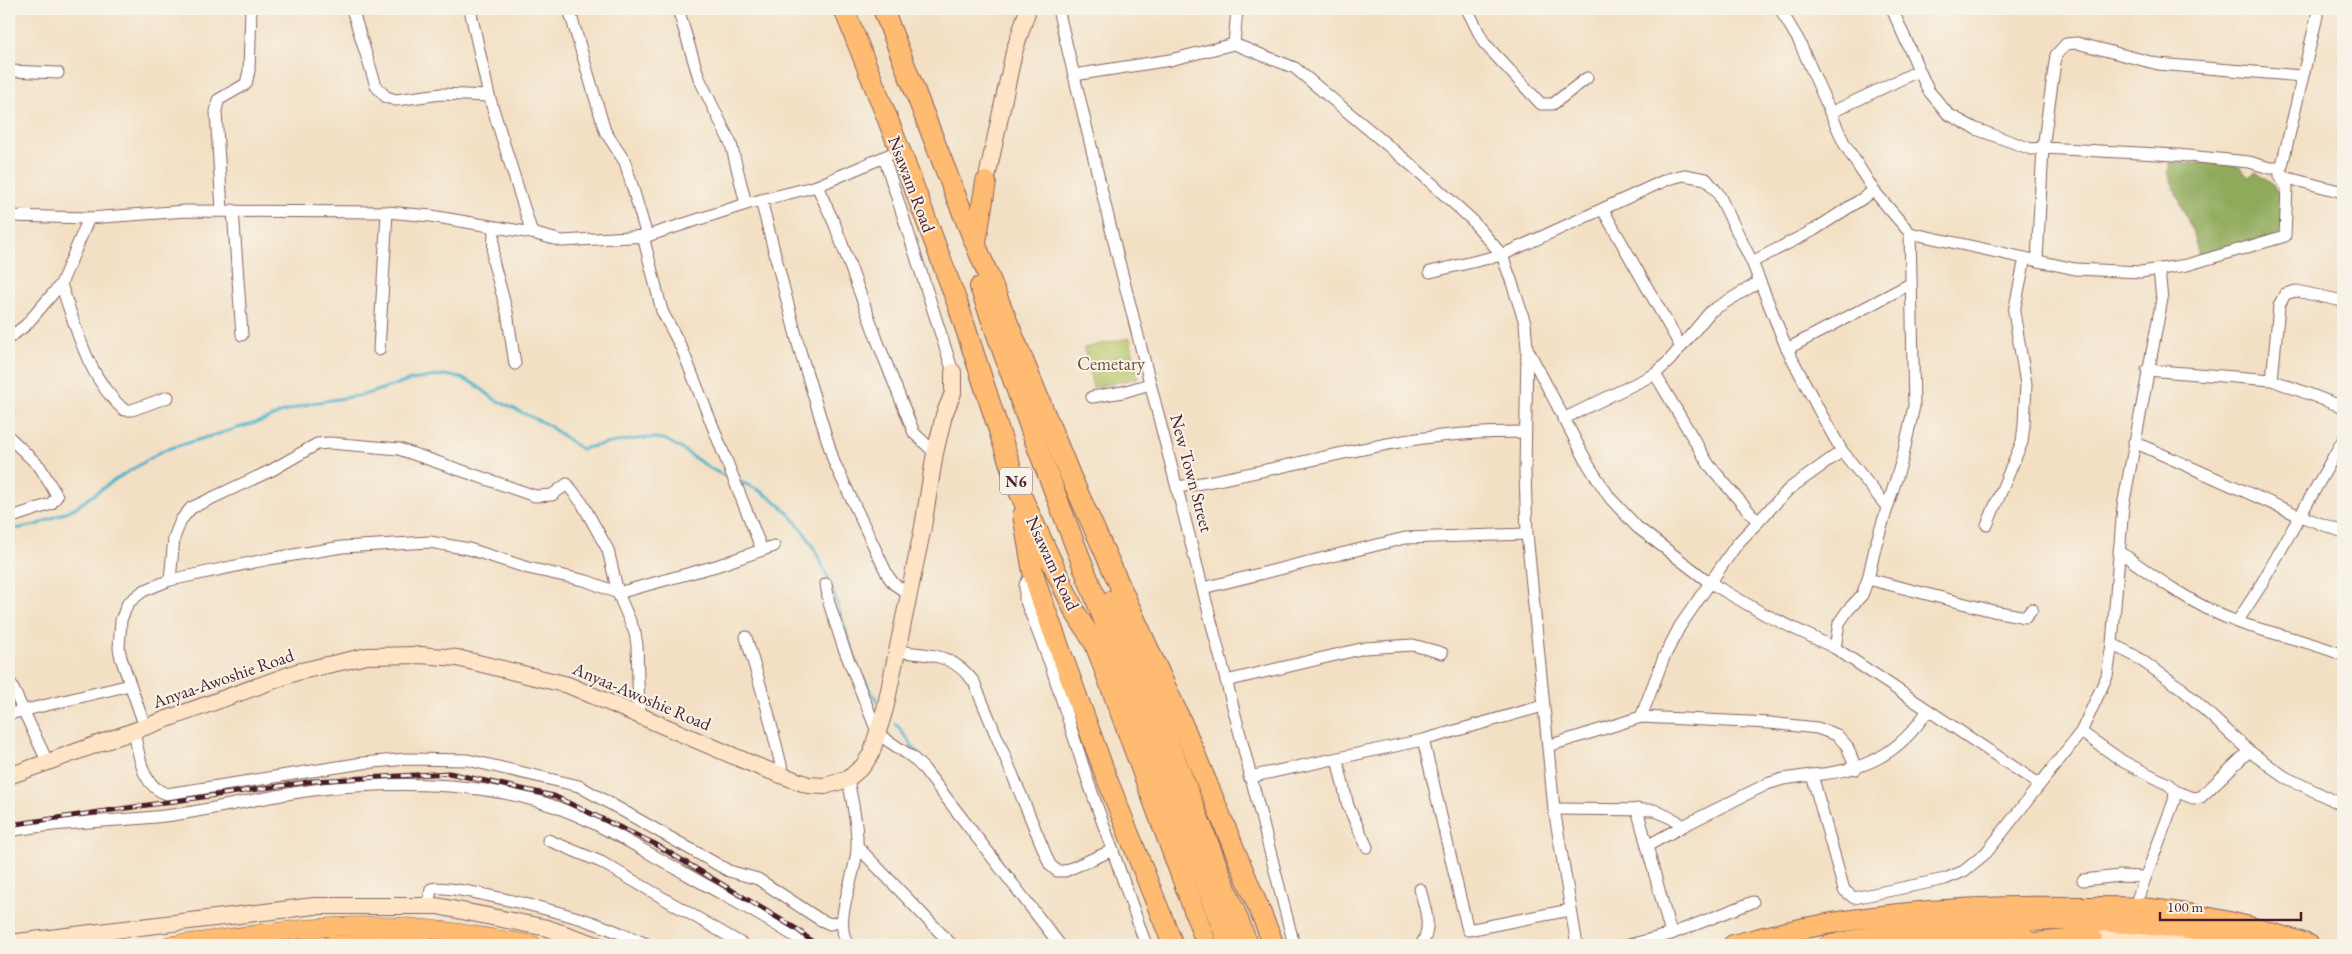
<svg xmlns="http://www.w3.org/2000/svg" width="2352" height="954" viewBox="0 0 2352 954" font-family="'EB Garamond',serif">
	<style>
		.green { fill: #b5c568; stroke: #80724a }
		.forest { fill: #90aa5c; stroke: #6d6444 }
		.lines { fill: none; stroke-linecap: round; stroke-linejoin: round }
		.stream { stroke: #4db3cc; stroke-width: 3 }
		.street-casing { stroke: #856361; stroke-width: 13 }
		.secondary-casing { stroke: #856361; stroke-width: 18 }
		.primary-casing { stroke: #856361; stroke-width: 19 }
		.highway-casing { stroke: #856361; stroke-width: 22 }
		.street { stroke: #fff; stroke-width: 11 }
		.secondary { stroke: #ffe4c6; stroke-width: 16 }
		.primary { stroke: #febb71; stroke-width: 18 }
		.highway { stroke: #febb71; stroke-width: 20 }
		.rail-casing { stroke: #4a1f2b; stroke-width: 5 }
		.rail { stroke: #f7f3e8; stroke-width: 3; stroke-dasharray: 9; stroke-linecap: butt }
		.labels { text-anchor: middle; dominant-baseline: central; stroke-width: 4; stroke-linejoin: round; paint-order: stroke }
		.shield { fill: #f7f3e8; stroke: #7e5f64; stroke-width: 1 }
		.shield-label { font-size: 16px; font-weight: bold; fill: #4a1f2b }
		.street-label { font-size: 18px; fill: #4a1f2b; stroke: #f7f3e8 }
		.park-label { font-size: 18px; fill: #6a513d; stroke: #f7f3e8 }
	</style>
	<rect width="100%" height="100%" fill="#f7f3e8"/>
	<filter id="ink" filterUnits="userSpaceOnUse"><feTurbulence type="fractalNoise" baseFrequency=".02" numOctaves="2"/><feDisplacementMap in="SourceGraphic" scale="10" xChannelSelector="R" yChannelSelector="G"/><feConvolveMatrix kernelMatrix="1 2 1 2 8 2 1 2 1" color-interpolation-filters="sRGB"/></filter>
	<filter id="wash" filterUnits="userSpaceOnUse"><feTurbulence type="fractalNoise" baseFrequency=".0096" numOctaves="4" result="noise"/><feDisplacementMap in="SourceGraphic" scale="20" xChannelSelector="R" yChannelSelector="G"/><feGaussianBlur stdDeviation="1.12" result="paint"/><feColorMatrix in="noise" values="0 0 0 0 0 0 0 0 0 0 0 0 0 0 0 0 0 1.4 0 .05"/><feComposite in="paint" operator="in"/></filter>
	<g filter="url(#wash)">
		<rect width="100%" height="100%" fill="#f3e0c4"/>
		<!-- green -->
		<polygon class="green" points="1130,338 1138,378 1093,387 1084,348"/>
		<!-- forest -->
		<polygon class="forest" points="2174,162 2232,164 2239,166 2248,177 2256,172 2271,183 2284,200 2282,235 2199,256 2192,230 2169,176 2169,163"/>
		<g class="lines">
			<!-- stream -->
			<g class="stream">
				<path d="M738,481C817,508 833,594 856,663"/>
				<path d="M9,530L36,525L75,508L113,481L164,450L265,420L283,412L312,403L363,395L411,380L444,375L458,377L475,384L494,399L548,425L581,449C599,445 651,433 666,440C689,451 707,470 730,478"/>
				<polyline points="859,671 877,701"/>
				<polyline points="896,724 926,764"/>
			</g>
		</g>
	</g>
	<g filter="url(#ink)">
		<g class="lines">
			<!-- street casing -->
			<g class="street-casing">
				<g id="street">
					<polyline points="352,9 376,86 386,97 396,100 441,94 489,96"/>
					<polyline points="470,9 489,96 532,233"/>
					<polyline points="569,9 605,131 625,162 647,236"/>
					<polyline points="678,9 699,78 731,144 746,204"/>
					<polyline points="1058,9 1117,254 1294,945"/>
					<polyline points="1467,9 1484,43 1541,104 1553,104 1587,78"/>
					<polyline points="1780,9 1799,41 1844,143 1874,191 1910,233 2075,269 2141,272 2187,265 2285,236 2287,187 2280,176 2343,192"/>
					<polyline points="1892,9 1928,90 1948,114 1976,129 2031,149 2043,148 2177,155 2249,162 2270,168 2280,168"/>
					<polyline points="1234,44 1237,9"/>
					<polyline points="9,71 58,73"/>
					<polyline points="1074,75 1170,60 1234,44 1295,68 1416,169 1471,219 1502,255 1512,283 1525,323 1527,348 1525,473 1527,534 1539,656 1554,809 1577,945"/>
					<polyline points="1830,113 1918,71"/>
					<polyline points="884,157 953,372"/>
					<polyline points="2280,174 2317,16 2317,9"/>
					<polyline points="817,186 835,225 879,345 914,433 935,453"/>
					<polyline points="761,200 800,351 834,462 888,576 894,584 909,594"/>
					<polyline points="222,210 216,112 218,100 246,84 249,71 251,9"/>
					<polyline points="233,210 242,335"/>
					<polyline points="1603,210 1681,347"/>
					<polyline points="9,216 89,218 186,211 387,212 431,216 532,233 562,241 647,236 746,204 817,186 900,150"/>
					<polyline points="494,228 493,261 507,312 515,364"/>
					<polyline points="643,236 662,311 682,349 762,550"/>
					<polyline points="2037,260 2043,148 2056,55 2066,44 2077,43 2158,64 2302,76"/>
					<polyline points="1752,262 1814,230 1874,191"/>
					<polyline points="1430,272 1502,255 1668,179 1684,175 1706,179 1718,193 1752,262 1787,349 1820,412 1842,451 1887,507"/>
					<path d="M61,284C76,328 88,378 124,410H132L168,397"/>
					<polyline points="9,338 26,325 61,284 89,218"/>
					<polyline points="1787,349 1910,284"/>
					<polyline points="379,350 387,212"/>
					<polyline points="1528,350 1589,466 1610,498 1637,527 1709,582 1764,614 1835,648 2039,784"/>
					<polyline points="2147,370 2272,380 2343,407"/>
					<polyline points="1655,374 1709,465 1758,522"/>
					<polyline points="2272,380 2279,306 2285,294 2296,291 2343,301"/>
					<polyline points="1092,397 1123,392 1150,384"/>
					<polyline points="1563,419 1655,374 1669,361 1711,311 1759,282"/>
					<polyline points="9,437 40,467 57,496 51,504 9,518"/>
					<polyline points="2134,442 2300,516 2343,532"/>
					<path d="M1178,487C1256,475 1332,453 1410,440C1448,434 1486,432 1524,432"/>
					<polyline points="1987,525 2022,442 2024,425 2026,384 2014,312 2025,258"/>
					<path d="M2119,551C2155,578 2195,606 2237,622C2272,634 2309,641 2343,655"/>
					<polyline points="1033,572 1025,585 1025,599 1051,666 1088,781 1146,945"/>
					<polyline points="1868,579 1993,611 2026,617 2032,609"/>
					<polyline points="170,580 174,538 181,520 191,508 272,470 317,444 330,443 399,449 535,496 552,495 567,484 582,503 608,550 618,593 716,566 774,546"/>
					<polyline points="826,584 829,603 843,646 878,734 912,757 924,769 1060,945"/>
					<polyline points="1203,588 1405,538 1527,534"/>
					<polyline points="2237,622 2258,590 2343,440"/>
					<polyline points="746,637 767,708 784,777"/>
					<polyline points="2112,644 2135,656 2181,688 2249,751 2285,777 2343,805"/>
					<polyline points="1835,648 1839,623 1848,610 1862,595 1868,579 1876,544 1902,460 1914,406 1910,233"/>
					<path d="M896,651C931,656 951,652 974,682L1050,865L1057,871H1065L1113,850"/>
					<polyline points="9,680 48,763"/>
					<polyline points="1226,681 1365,648 1413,645 1442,653"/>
					<path d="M1928,710C1899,755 1864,771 1812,775L1844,890L1854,898L1945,879L1964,871L1986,853L2081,732L2107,676L2112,644L2123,506L2162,299L2159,270"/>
					<polyline points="9,714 130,685"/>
					<polyline points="1641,717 1664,657 1680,626 1737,544 1789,489 1842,451"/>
					<polyline points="145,727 121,658 119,648 121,620 128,603 143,591 170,580 269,559 342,547 430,542 469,549 528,568 587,581 618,593 635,633 637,645 639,716"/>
					<path d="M134,732C140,756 140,785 167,794L363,763L406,759L468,760L579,786L729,871L758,879L819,919L830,924L842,921"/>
					<polyline points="2081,732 2124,762 2168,784 2175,791 2174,801 2134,908"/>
					<path d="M1423,740C1439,804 1452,867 1468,930L1570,910"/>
					<polyline points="1548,746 1641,717 1770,723 1817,728 1837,735 1847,746 1856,769"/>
					<polyline points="1337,759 1348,806 1367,847"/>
					<polyline points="1249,777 1423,740 1543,706"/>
					<polyline points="2175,791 2193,798 2201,797 2249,751"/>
					<polyline points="1554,809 1654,810 1675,820 1683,826 1767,784 1783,779 1812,775"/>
					<polyline points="1637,809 1671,934"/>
					<path d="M9,831C63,821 118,822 173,815C234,806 294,789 356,786C429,782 508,785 576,815C615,832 651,855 688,875C728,898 770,919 808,945"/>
					<polyline points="548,840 601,862 744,945"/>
					<polyline points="857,846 952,945"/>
					<polyline points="1647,846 1683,826"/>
					<polyline points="2083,880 2120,876 2145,877"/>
					<path d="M1420,889C1425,909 1433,927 1421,945"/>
					<path d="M428,906L431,889C447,882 566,914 588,921C609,928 630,937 649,945"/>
					<path d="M848,945C832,919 856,878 857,848C858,825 852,801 848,779"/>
					<polyline points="1629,945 1671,934 1753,902"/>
				</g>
			</g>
			<!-- secondary casing -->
			<g class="secondary-casing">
				<g id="secondary">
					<polyline points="986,182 1014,52 1028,9"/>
					<polyline points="9,776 297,672 367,656 420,655 457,658 568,685 757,766 808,785 825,786 848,779 863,766 871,754 885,709 923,527 935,453 944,415 953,393 953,372"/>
					<polyline points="2092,938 2195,945"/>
					<polyline points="9,943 314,906 437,906 547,928 597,945"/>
				</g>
			</g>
			<!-- primary casing -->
			<g class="primary-casing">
				<g id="primary">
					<path d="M170,945C237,938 306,925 374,926C428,926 480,936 533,945"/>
					<polyline points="331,945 373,943 423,945"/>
					<path d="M1827,945C1972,912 2130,914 2276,945"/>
					<polyline points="1899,945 1966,938 2025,937"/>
				</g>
			</g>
			<!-- highway casing -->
			<g class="highway-casing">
				<g id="highway">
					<polyline points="844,9 903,158 958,305 1018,489 1075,612 1095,644 1207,945"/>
					<polyline points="883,9 953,189 1070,475 1185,730 1274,945"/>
					<polyline points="976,242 986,182"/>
					<polyline points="980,287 1035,441 1229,945"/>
					<polyline points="1023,515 1033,572 1039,592 1107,779 1173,945"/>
					<polyline points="1113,600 1248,945"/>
					<path d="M1733,945C1841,915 1955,905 2067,907C2100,907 2133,906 2166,911C2215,917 2263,929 2309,945"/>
					<polyline points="2008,945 2092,938"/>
				</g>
			</g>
			<!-- street -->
			<use href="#street" class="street"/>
			<!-- secondary -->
			<use href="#secondary" class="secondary"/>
			<!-- primary -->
			<use href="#primary" class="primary"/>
			<!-- highway -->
			<use href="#highway" class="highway"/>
			<!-- rail casing -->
			<g class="rail-casing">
				<polyline id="rail" points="9,825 314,781 449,773 554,796 655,844 798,930 816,945"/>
			</g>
			<!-- rail -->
			<use href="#rail" class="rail"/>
		</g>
	</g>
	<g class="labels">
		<!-- shield labels -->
		<rect class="shield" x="1000" y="467.5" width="32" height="27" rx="4"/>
		<g class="shield-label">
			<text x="1016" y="481">N6</text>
		</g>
		<!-- street labels -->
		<g class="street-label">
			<text transform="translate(912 184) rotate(69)">Nsawam Road</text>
			<text transform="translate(1192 473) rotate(75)">New Town Street</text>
			<text transform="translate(1053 563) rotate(65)">Nsawam Road</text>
			<text transform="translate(223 678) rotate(-19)">Anyaa-Awoshie Road</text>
			<text transform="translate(642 696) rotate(23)">Anyaa-Awoshie Road</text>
		</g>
		<!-- park labels -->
		<g class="park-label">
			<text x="1111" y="363">Cemetary</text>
		</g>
	</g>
	<!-- margin -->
	<rect width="2352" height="954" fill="none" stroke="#f7f3e8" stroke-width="30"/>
	<!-- scale -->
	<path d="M2160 912v8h141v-8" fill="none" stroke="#4a1f2b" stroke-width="2.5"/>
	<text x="2167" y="912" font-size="15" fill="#4a1f2b" stroke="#f7f3e8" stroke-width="4" paint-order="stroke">100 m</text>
</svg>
